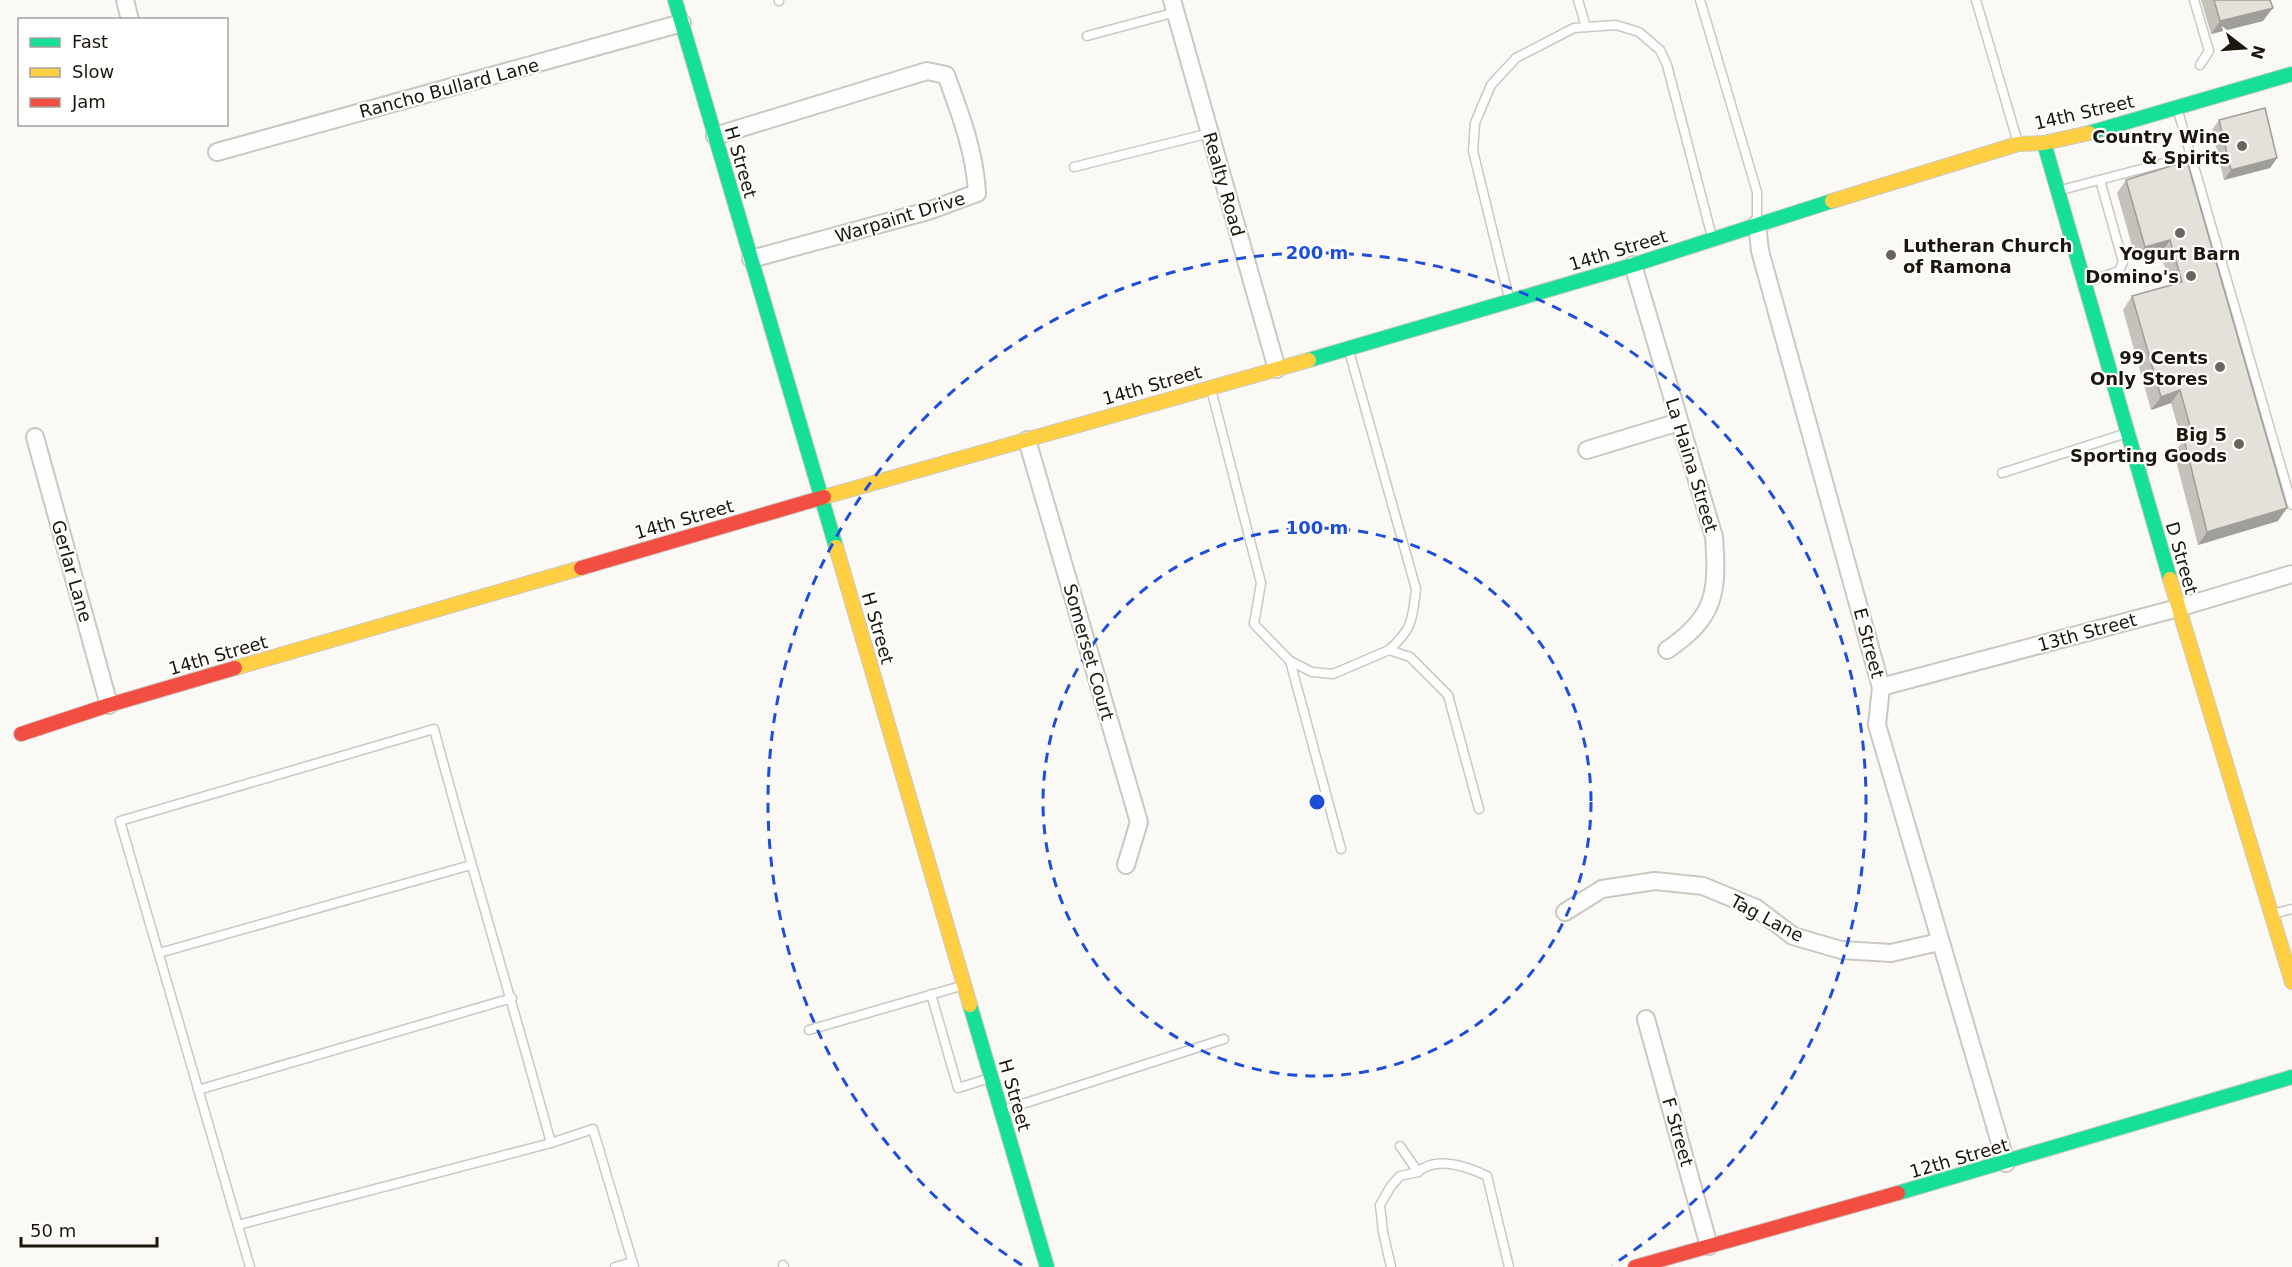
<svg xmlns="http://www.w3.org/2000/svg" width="2292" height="1267" viewBox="0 0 2292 1267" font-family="'DejaVu Sans',sans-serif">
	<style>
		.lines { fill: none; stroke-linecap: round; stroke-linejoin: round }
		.lane-casing { stroke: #cbc8c1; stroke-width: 11 }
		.street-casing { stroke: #cbc8c1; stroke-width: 20 }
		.fast-casing { stroke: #cbc8c1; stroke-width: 16 }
		.slow-casing { stroke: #cbc8c1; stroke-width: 16 }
		.jam-casing { stroke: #cbc8c1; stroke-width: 16 }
		.lane { stroke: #fefefe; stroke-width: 8 }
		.street { stroke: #fefefe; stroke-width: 16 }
		.fast { stroke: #16e098; stroke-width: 14 }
		.slow { stroke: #ffcf43; stroke-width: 14 }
		.jam { stroke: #f24e42; stroke-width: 14 }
		.wall { fill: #c4c2bb }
		.shaded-wall { fill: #a09e99 }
		.building { fill: #e4e1da; stroke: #a09e99; stroke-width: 1.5 }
		.ring { fill: none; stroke: #1d4ed8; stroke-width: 3; stroke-dasharray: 10 8 }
		.poi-dot { fill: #6a665e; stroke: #fff; stroke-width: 2 }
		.labels { text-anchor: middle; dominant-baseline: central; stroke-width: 4.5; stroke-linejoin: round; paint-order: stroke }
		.street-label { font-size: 18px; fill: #1c170c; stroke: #fff }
		.poi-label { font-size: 18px; font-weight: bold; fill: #1c170c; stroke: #fff; text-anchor: end }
		.centre { fill: #1d4ed8; stroke: #fff; stroke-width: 3 }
		.ring-label { font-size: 18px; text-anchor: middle; font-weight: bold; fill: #1d4ed8; stroke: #fff; stroke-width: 4.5; stroke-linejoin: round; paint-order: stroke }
	</style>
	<rect width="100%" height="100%" fill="#fbf9f6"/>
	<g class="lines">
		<!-- lane casing -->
		<g class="lane-casing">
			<g id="lane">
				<polyline points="779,0 779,1"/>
				<polyline points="1578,0 1586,27"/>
				<polyline points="1700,0 1757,192 1757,222"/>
				<polyline points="1976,0 2018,143"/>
				<polyline points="2194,0 2209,51 2200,65"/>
				<polyline points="1087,36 1176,12"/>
				<polyline points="2178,111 2292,505"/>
				<polyline points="1074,167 1210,133"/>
				<polyline points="2061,190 2191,156"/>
				<polyline points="2087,282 2119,271 2123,262 2100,180"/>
				<polyline points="1509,298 1473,151 1475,123 1491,85 1516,58 1574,28 1616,25 1639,32 1660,50 1667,65 1712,237"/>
				<path d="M1349,351L1416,589C1412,621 1413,628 1389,650"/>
				<polyline points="1211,389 1261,583 1254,624 1290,661 1341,849"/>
				<polyline points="2002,473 2127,433"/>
				<polyline points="1290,661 1312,672 1333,674 1389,650 1410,657 1448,695 1479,809"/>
				<polyline points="2272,914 2292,909"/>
				<polyline points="159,953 471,865"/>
				<polyline points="931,994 958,1088 990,1078"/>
				<polyline points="809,1030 961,986"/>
				<polyline points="198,1090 512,998"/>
				<polyline points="1004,1110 1224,1039"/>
				<path d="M1400,1146L1418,1172C1437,1155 1468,1167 1487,1176L1509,1267"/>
				<polyline points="238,1225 551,1143 593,1129 634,1267"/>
				<polyline points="783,1265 784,1267"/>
				<path d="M250,1267L120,821L434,729C471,867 513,1004 551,1143"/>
				<polyline points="615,1267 632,1262"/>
				<polyline points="1391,1267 1383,1232 1380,1205 1391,1186 1400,1176 1418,1172"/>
			</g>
		</g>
		<!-- street casing -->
		<g class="street-casing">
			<g id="street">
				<polyline points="125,0 130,20"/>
				<polyline points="1172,0 1277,369"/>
				<path d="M715,136L927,71L946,75C960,113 975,152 977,193L928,211L751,259"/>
				<polyline points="217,152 682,23"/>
				<polyline points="1757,224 1760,251 1881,687 1877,725 2006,1163"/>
				<path d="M1633,265L1714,537C1718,592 1716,617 1667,650"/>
				<polyline points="35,437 109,705"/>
				<polyline points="1027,440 1139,822 1126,865"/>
				<polyline points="1587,450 1679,422"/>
				<polyline points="1881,687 2178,608 2292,574"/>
				<polyline points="1565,912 1602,889 1655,881 1703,886 1756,908 1793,936 1841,950 1891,953 1939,942"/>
				<polyline points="1646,1019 1709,1246"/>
			</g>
		</g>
		<!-- fast casing -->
		<g class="fast-casing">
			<g id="fast">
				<polyline points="675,0 836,547"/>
				<polyline points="2089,133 2292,74"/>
				<polyline points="2044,143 2170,579"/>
				<polyline points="1309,360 1633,265 1832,201"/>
				<polyline points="970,1005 1047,1267"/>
				<polyline points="1898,1193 2292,1077"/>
			</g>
		</g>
		<!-- slow casing -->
		<g class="slow-casing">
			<g id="slow">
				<polyline points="1832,201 2018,144 2044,143 2089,133"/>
				<polyline points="824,497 1309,360"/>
				<polyline points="836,547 970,1005"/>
				<polyline points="2170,579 2292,982"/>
				<polyline points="235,668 581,568"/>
			</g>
		</g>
		<!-- jam casing -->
		<g class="jam-casing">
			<g id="jam">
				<polyline points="581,568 824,497"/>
				<polyline points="21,734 109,705 235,668"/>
				<polyline points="1635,1267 1898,1193"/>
			</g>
		</g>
		<!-- lane -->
		<use href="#lane" class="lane"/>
		<!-- street -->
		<use href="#street" class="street"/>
		<!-- fast -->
		<use href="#fast" class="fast"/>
		<!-- slow -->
		<use href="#slow" class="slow"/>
		<!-- jam -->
		<use href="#jam" class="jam"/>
	</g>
	<!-- wall -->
	<g class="wall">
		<polygon points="2201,0 2270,0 2263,21 2211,34"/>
		<polygon points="2219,120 2277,158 2270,168 2224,180 2212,130"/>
		<polygon points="2187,161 2278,521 2198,545 2174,453 2182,442 2171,403 2151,410 2123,310 2132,296 2170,285 2161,254 2136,260 2117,193 2126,180"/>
	</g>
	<!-- shaded-wall -->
	<g class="shaded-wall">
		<polygon points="2273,8 2263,21 2211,34 2220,21"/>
		<polygon points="2277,158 2270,168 2224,180 2231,170"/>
		<polygon points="2170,240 2161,254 2136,260 2145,247"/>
		<polygon points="2180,390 2171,403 2151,410 2161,397"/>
		<polygon points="2287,508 2278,521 2198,545 2207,532"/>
	</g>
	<!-- building -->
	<g class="building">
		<polygon points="2214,0 2270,0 2273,8 2220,21"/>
		<polygon points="2265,108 2277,158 2231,170 2219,120"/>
		<polygon points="2187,161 2287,508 2207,532 2184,439 2193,437 2180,390 2161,397 2132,296 2182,282 2170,240 2145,247 2126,180"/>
	</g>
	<!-- distance rings -->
	<g class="ring">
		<circle cx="1317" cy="802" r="274"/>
		<path d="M1022 1265A549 549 0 1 1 1612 1265"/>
	</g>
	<!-- markers -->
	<g class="poi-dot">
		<circle cx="2242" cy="146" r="6"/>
		<circle cx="2180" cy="233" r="6"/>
		<circle cx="1891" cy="255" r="6"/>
		<circle cx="2191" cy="276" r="6"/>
		<circle cx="2220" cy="367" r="6"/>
		<circle cx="2239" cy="444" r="6"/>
	</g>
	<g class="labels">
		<!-- street labels -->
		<g class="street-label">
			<text transform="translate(449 88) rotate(-15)">Rancho Bullard Lane</text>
			<text transform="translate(2084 112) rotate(-13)">14th Street</text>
			<text transform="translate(741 162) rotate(74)">H Street</text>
			<text transform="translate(1224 184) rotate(74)">Realty Road</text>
			<text transform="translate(900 217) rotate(-17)">Warpaint Drive</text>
			<text transform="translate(1618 250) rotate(-17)">14th Street</text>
			<text transform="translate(1152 385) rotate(-16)">14th Street</text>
			<text transform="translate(1692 465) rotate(73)">La Haina Street</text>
			<text transform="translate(684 519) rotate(-16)">14th Street</text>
			<text transform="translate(2182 558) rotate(74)">D Street</text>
			<text transform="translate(72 571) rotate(74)">Gerlar Lane</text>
			<text transform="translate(878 628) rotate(74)">H Street</text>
			<text transform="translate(2087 632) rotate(-15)">13th Street</text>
			<text transform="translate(1869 643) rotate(75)">E Street</text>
			<text transform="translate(1089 652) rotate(74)">Somerset Court</text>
			<text transform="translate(218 655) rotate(-16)">14th Street</text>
			<text transform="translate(1767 918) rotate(28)">Tag Lane</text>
			<text transform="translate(1015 1095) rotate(74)">H Street</text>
			<text transform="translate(1678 1132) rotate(74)">F Street</text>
			<text transform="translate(1959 1158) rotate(-16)">12th Street</text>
		</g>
		<!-- poi labels -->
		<g class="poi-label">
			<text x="2230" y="136">Country Wine<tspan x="2230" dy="21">&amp; Spirits</tspan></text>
			<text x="1903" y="245" text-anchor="start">Lutheran Church<tspan x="1903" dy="21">of Ramona</tspan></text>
			<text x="2180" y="253" text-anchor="middle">Yogurt Barn</text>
			<text x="2179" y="276">Domino's</text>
			<text x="2208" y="357">99 Cents<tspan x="2208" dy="21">Only Stores</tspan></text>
			<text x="2227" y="434">Big 5<tspan x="2227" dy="21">Sporting Goods</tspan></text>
		</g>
	</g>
	<circle cx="1317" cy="802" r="9" class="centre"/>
	<g class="ring-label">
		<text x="1317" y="259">200 m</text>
		<text x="1317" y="534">100 m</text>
	</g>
	<!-- legend -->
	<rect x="18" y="18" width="210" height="108" fill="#ffffff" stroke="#a4a29e" stroke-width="1.5"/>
	<rect x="30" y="38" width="30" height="9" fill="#16e098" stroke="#a4a29e" stroke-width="1.5"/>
	<text x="72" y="48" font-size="18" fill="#1c170c">Fast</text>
	<rect x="30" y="68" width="30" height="9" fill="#ffcf43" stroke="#a4a29e" stroke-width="1.5"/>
	<text x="72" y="78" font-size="18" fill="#1c170c">Slow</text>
	<rect x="30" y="98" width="30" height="9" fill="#f24e42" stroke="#a4a29e" stroke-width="1.5"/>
	<text x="72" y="108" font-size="18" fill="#1c170c">Jam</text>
	<!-- north arrow -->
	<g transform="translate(2244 48) rotate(107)" stroke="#ffffff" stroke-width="4.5" paint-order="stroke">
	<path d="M0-4.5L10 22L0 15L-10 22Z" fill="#1c170c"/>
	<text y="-9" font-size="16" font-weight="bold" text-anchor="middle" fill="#1c170c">N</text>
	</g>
	<!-- scale -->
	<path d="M21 1237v9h136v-9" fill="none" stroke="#1c170c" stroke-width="3"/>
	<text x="30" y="1237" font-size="18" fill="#1c170c" stroke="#ffffff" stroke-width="4.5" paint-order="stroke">50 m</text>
</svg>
